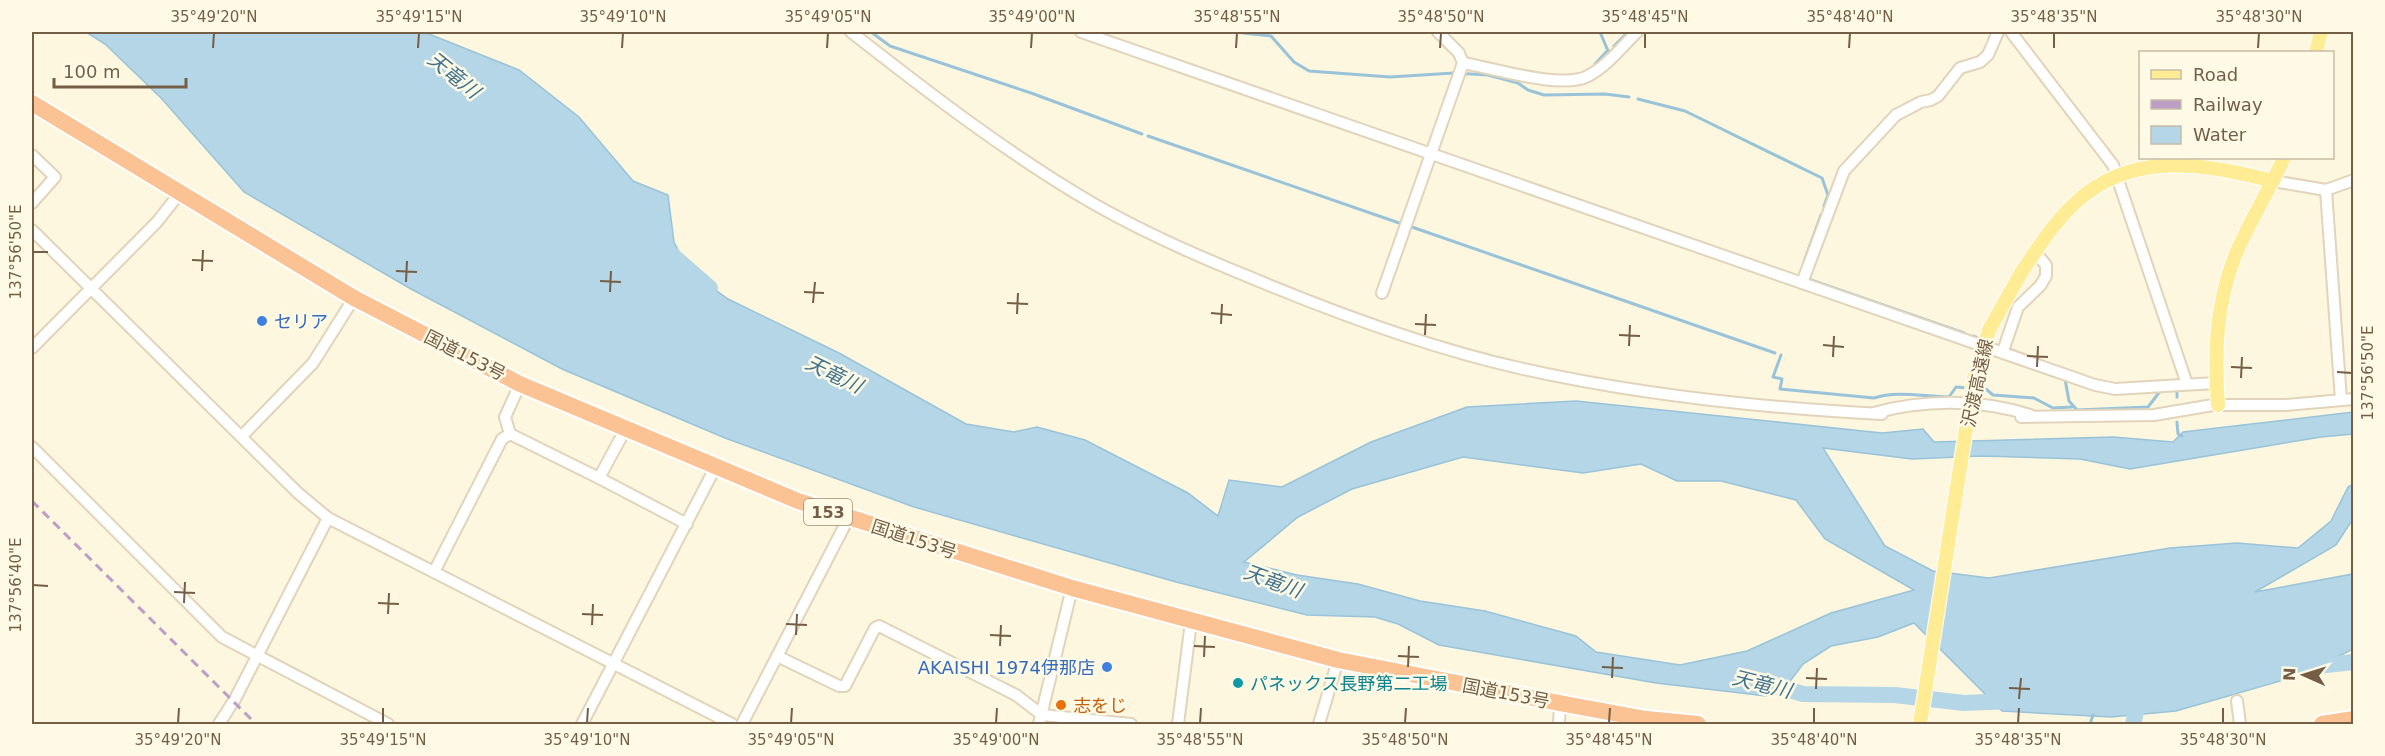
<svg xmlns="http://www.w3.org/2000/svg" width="2385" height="756" viewBox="0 0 2385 756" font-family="'DejaVu Sans','Noto Sans JP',sans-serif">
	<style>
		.water { fill: #b4d6e7; stroke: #99c3d9; stroke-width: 1.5; fill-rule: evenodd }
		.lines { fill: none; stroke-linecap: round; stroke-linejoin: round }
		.stream { stroke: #99c3d9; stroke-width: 3 }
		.river { stroke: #b4d6e7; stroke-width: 16 }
		.minor-casing { stroke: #e1d4bb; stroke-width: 14 }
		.major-casing { stroke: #fff; stroke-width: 16 }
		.highway-casing { stroke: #fff; stroke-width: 20 }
		.minor { stroke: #fff; stroke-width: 10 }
		.major { stroke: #ffec94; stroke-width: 14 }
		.highway { stroke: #fbc293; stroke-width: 16 }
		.rail { stroke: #bb9fc6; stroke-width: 3; stroke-dasharray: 9 6; stroke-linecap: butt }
		.major-bridge-casing { stroke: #fff; stroke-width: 16; stroke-linecap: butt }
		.major-bridge { stroke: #ffec94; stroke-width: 14 }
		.ticks { fill: none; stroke: #745f46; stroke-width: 2 }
		.shop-dot { fill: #3f7fe0; stroke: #fffae6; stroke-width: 2 }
		.culture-dot { fill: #0f9aa8; stroke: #fffae6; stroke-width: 2 }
		.food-dot { fill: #e8710a; stroke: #fffae6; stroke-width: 2 }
		.labels { text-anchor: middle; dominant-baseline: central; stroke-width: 5; stroke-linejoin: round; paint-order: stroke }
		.shield { fill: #fffae6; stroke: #9e8e76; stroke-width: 1.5 }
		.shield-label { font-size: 16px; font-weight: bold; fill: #745f46 }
		.shop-label { font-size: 18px; fill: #366cbe; stroke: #fffae6; text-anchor: start }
		.street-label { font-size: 18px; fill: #745f46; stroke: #fffae6 }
		.culture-label { font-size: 18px; fill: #0d838f; stroke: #fffae6; text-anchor: start }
		.food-label { font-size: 18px; fill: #c56008; stroke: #fffae6; text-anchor: start }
		.water-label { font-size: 20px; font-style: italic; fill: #427490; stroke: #fffae6 }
		.neatline { fill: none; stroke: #745f46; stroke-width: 2 }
		.ticks-label { font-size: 15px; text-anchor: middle; fill: #745f46 }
	</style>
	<rect width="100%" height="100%" fill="#fdf7df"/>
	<!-- water -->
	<path class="water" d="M86,32H424L519,70L579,117L633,181L668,195L674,242L688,270L728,299L839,353L966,424L1014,432L1037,427L1085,440L1188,493L1218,516L1229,480L1282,487L1371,442L1467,407L1576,401L1882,433L1923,429L1934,442L2113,437L2173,442L2183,432L2353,412V434L2321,437L2130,469L2080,459L1982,456L1912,459L1823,448L1885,546L1933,571L1989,578L2170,548L2237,543L2298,548L2331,521L2348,487L2353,484V519L2336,545L2255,592L2353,574V649L2301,675L2176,711L2111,717L2002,711L1914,623L1878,637L1831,646L1803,664L1785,688L1766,696L1656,683L1439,645L1398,624L1375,617L1307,615L1176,582L914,507L725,438L562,369L411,289L244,192L161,98L105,44ZM1463,457L1583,473L1641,464L1677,481H1721L1796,500L1825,539L1914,590L1831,613L1747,651L1680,665L1596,652L1576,636L1485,611L1420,601L1358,584L1297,575L1244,562L1298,517L1352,489Z"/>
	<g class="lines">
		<!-- stream -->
		<g class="stream">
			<polyline points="871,32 890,46 1031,93 1142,134"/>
			<polyline points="1234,32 1271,36 1294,62 1309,71 1390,77 1454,73 1488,75 1518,83 1528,90 1544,95 1605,94 1629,97"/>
			<polyline points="1600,32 1608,51"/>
			<polyline points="1614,46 1628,32"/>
			<polyline points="1595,64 1608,50"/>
			<polyline points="1638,99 1685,111 1822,178 1828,195 1824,206"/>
			<polyline points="1148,136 1402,224"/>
			<polyline points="1409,226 1775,353"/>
			<polyline points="1805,259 1821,215"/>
			<polyline points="1808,279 1964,333"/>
			<polyline points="1973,336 1983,340"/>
			<polyline points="2009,349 2061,369"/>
			<path d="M1781,355L1773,377L1782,379L1780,389L1874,398C1897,390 1925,397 1949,397L1956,387L1967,388"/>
			<polyline points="2065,379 2069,401 2077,410 2148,407 2161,390"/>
			<polyline points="1977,388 1986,389 1993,395 2034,398 2053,408 2072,407"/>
			<polyline points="2177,397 2177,389"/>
			<polyline points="2177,422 2178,434 2182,436"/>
			<polyline points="2090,724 2093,715"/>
		</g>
		<!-- river -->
		<g class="river">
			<polyline points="671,254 710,288"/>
			<polyline points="2298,668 2354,662"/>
			<polyline points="1765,683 1803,694 1895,695 1964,703 2013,701"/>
			<polyline points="2133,724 2138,704 2146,697"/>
		</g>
		<!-- minor casing -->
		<g class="minor-casing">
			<g id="minor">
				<path d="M851,32C929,93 1008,154 1094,204C1143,232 1195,255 1247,276C1335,313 1426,347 1519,368C1634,394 1764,408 1882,414"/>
				<polyline points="1081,32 2095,385 2115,389 2216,383"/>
				<polyline points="2011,32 2113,165 2187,384"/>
				<path d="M1463,63C1493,68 1562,90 1588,76C1607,66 1622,47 1637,32"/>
				<polyline points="32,155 55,177 32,203"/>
				<polyline points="2273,181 2326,190 2354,180"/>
				<polyline points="2326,190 2341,400"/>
				<polyline points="32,230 298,493 328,518 732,724"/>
				<polyline points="1802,283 1844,171 1896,115 1921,102 1931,100 1938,96 1960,68 1980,62 1988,55 1998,32"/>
				<polyline points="1382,293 1463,63 1459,53 1438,32"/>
				<polyline points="32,348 157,222 179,194"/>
				<polyline points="2003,351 2018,307 2040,286 2046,276 2046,265 2035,252"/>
				<path d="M1874,413C1924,399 1981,399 2030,415"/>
				<polyline points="2021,417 2154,415 2213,405 2285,405 2354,399"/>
				<polyline points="510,434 599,478 625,430"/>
				<polyline points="242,436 313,363 354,298"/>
				<polyline points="32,447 222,637 388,724"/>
				<polyline points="599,478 687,524"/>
				<polyline points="434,572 502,439 510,434 505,417 520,384"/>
				<polyline points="777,656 839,686 845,686 875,628 879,626 1016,695 1042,715 1131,724"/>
				<polyline points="234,701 328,518"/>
				<polyline points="2237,701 2240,724"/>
				<polyline points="1559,723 1560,704"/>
				<polyline points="219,724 233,702"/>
				<polyline points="582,724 715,468"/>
				<polyline points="742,724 848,519"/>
				<polyline points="1039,724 1072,588"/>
				<polyline points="1178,724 1191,622"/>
				<polyline points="1319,724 1338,660"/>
			</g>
		</g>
		<!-- major casing -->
		<g class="major-casing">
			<g id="major">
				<polyline points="2316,52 2321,32"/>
				<path d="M2021,273C2037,249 2053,224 2074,204C2132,149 2204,164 2273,181"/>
				<path d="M2218,405C2214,354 2216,305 2235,256C2249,222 2269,191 2284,158"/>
			</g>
		</g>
		<!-- highway casing -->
		<g class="highway-casing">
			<g id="highway">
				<polyline points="32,103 354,298 520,384 798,501 1072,588 1338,660 1570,705 1646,719 1698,724"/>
				<polyline points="2322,724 2354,719"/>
			</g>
		</g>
		<!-- minor -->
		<use href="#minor" class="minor"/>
		<!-- major -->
		<use href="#major" class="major"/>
		<!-- highway -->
		<use href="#highway" class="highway"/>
		<!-- rail -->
		<polyline class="rail" points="32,501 256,724"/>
		<!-- major-bridge casing -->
		<g class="major-bridge-casing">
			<polyline id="major-bridge" points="1920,724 1974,378 1989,330 2021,273"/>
		</g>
		<!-- major-bridge -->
		<use href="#major-bridge" class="major-bridge"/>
	</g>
	<!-- ticks -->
	<path class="ticks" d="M213,48L214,33M418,48L419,33M622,48L623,33M827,48L828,33M1031,48L1032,33M1236,48L1237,33M1440,48L1441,33M1645,48V33M1849,48L1850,33M2054,48V33M2258,48L2259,33M33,252H48M192,260L213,261M202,271L203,250M396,271L417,272M600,281L621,282M406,282L407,261M610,292L611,271M804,292L824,293M813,303L815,282M1007,303L1028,304M1211,313L1232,315M1017,314L1018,293M1221,324L1222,304M1415,324L1436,325M1425,335L1426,314M1619,335L1640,336M1823,345L1844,347M1629,346L1630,325M2027,356L2048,357M1833,357L1834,336M2037,367L2038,346M2231,367L2252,368M2337,372L2352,373M2241,378L2242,357M33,585L48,586M174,592L195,593M184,603L185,582M378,603L399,604M388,614L389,593M582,614L603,615M786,624L807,625M592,625L593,604M796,635L797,614M990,635L1011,636M1000,646L1001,625M1194,646L1215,647M1398,656L1419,657M1204,657L1205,636M1408,667L1409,646M1602,667L1623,668M1612,678L1613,657M1806,678L1827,679M2009,688L2030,689M1816,689L1817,668M2019,699L2021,678M178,723L179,708M383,723V708M587,723L588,708M791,723L792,708M996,723L997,708M1200,723L1201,708M1405,723L1406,708M1609,723L1610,708M1814,723V708M2018,723L2019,708M2223,723V708"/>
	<!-- markers -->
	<g class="shop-dot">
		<circle cx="262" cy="321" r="6"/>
		<circle cx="1107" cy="667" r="6"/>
	</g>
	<circle class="culture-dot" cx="1238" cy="683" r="6"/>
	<circle class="food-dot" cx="1061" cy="705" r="6"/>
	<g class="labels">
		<!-- shield labels -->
		<rect class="shield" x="804" y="499" width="48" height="26" rx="4.5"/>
		<g class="shield-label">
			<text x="828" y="512">153</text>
		</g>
		<!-- shop labels -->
		<g class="shop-label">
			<text x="274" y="321">セリア</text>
			<text x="1095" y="667" text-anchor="end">AKAISHI 1974伊那店</text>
		</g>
		<!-- street labels -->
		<g class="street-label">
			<text transform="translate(465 355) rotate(27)">国道153号</text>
			<text transform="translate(1977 383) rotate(-78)">沢渡高遠線</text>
			<text transform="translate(914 539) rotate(18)">国道153号</text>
			<text transform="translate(1506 693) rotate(11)">国道153号</text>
		</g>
		<!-- culture labels -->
		<g class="culture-label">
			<text x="1250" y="683">パネックス長野第二工場</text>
		</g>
		<!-- food labels -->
		<g class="food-label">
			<text x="1073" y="705">志をじ</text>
		</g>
		<!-- water labels -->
		<g class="water-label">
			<text transform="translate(454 75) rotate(39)">天竜川</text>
			<text transform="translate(834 374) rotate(26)">天竜川</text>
			<text transform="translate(1273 581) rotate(20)">天竜川</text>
			<text transform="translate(1762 684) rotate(14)">天竜川</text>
		</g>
	</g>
	<!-- border -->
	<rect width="2385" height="756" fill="none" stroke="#fffae6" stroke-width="66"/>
	<!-- legend -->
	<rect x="2139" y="51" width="195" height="108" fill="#fffae6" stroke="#c7bca6" stroke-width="1.5"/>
	<rect x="2151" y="70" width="30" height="9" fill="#ffec94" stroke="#c7bca6" stroke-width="1.5"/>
	<text x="2193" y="81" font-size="18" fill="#745f46">Road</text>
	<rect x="2151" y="100" width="30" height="9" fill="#bb9fc6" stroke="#c7bca6" stroke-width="1.5"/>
	<text x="2193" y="111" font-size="18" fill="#745f46">Railway</text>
	<rect x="2151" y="126" width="30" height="18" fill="#b4d6e7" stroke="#c7bca6" stroke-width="1.5"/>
	<text x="2193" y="141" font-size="18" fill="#745f46">Water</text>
	<!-- north arrow -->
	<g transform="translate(2304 675) rotate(273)" stroke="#fffae6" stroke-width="4.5" paint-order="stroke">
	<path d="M0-4.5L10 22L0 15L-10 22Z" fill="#745f46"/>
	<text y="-9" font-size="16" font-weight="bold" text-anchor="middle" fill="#745f46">N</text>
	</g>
	<!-- scale -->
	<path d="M54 78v9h132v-9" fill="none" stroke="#745f46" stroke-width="3"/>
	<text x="63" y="78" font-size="18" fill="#745f46" stroke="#fffae6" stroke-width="4.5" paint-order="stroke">100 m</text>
	<rect x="33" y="33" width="2319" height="690" class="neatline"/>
	<g class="ticks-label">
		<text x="214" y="22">35°49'20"N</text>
		<text x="419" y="22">35°49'15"N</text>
		<text x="623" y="22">35°49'10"N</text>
		<text x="828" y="22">35°49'05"N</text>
		<text x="1032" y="22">35°49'00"N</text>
		<text x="1237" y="22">35°48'55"N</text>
		<text x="1441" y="22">35°48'50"N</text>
		<text x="1645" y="22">35°48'45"N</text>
		<text x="1850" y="22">35°48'40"N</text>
		<text x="2054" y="22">35°48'35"N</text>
		<text x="2259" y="22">35°48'30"N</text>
		<text transform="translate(16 252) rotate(-90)" y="5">137°56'50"E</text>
		<text transform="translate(2368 373) rotate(-90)" y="5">137°56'50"E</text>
		<text transform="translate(16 585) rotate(-90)" y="5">137°56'40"E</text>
		<text x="178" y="745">35°49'20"N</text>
		<text x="383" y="745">35°49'15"N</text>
		<text x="587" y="745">35°49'10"N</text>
		<text x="791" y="745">35°49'05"N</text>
		<text x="996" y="745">35°49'00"N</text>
		<text x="1200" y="745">35°48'55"N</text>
		<text x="1405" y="745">35°48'50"N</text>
		<text x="1609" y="745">35°48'45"N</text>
		<text x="1814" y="745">35°48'40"N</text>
		<text x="2018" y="745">35°48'35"N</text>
		<text x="2223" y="745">35°48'30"N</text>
	</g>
</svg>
